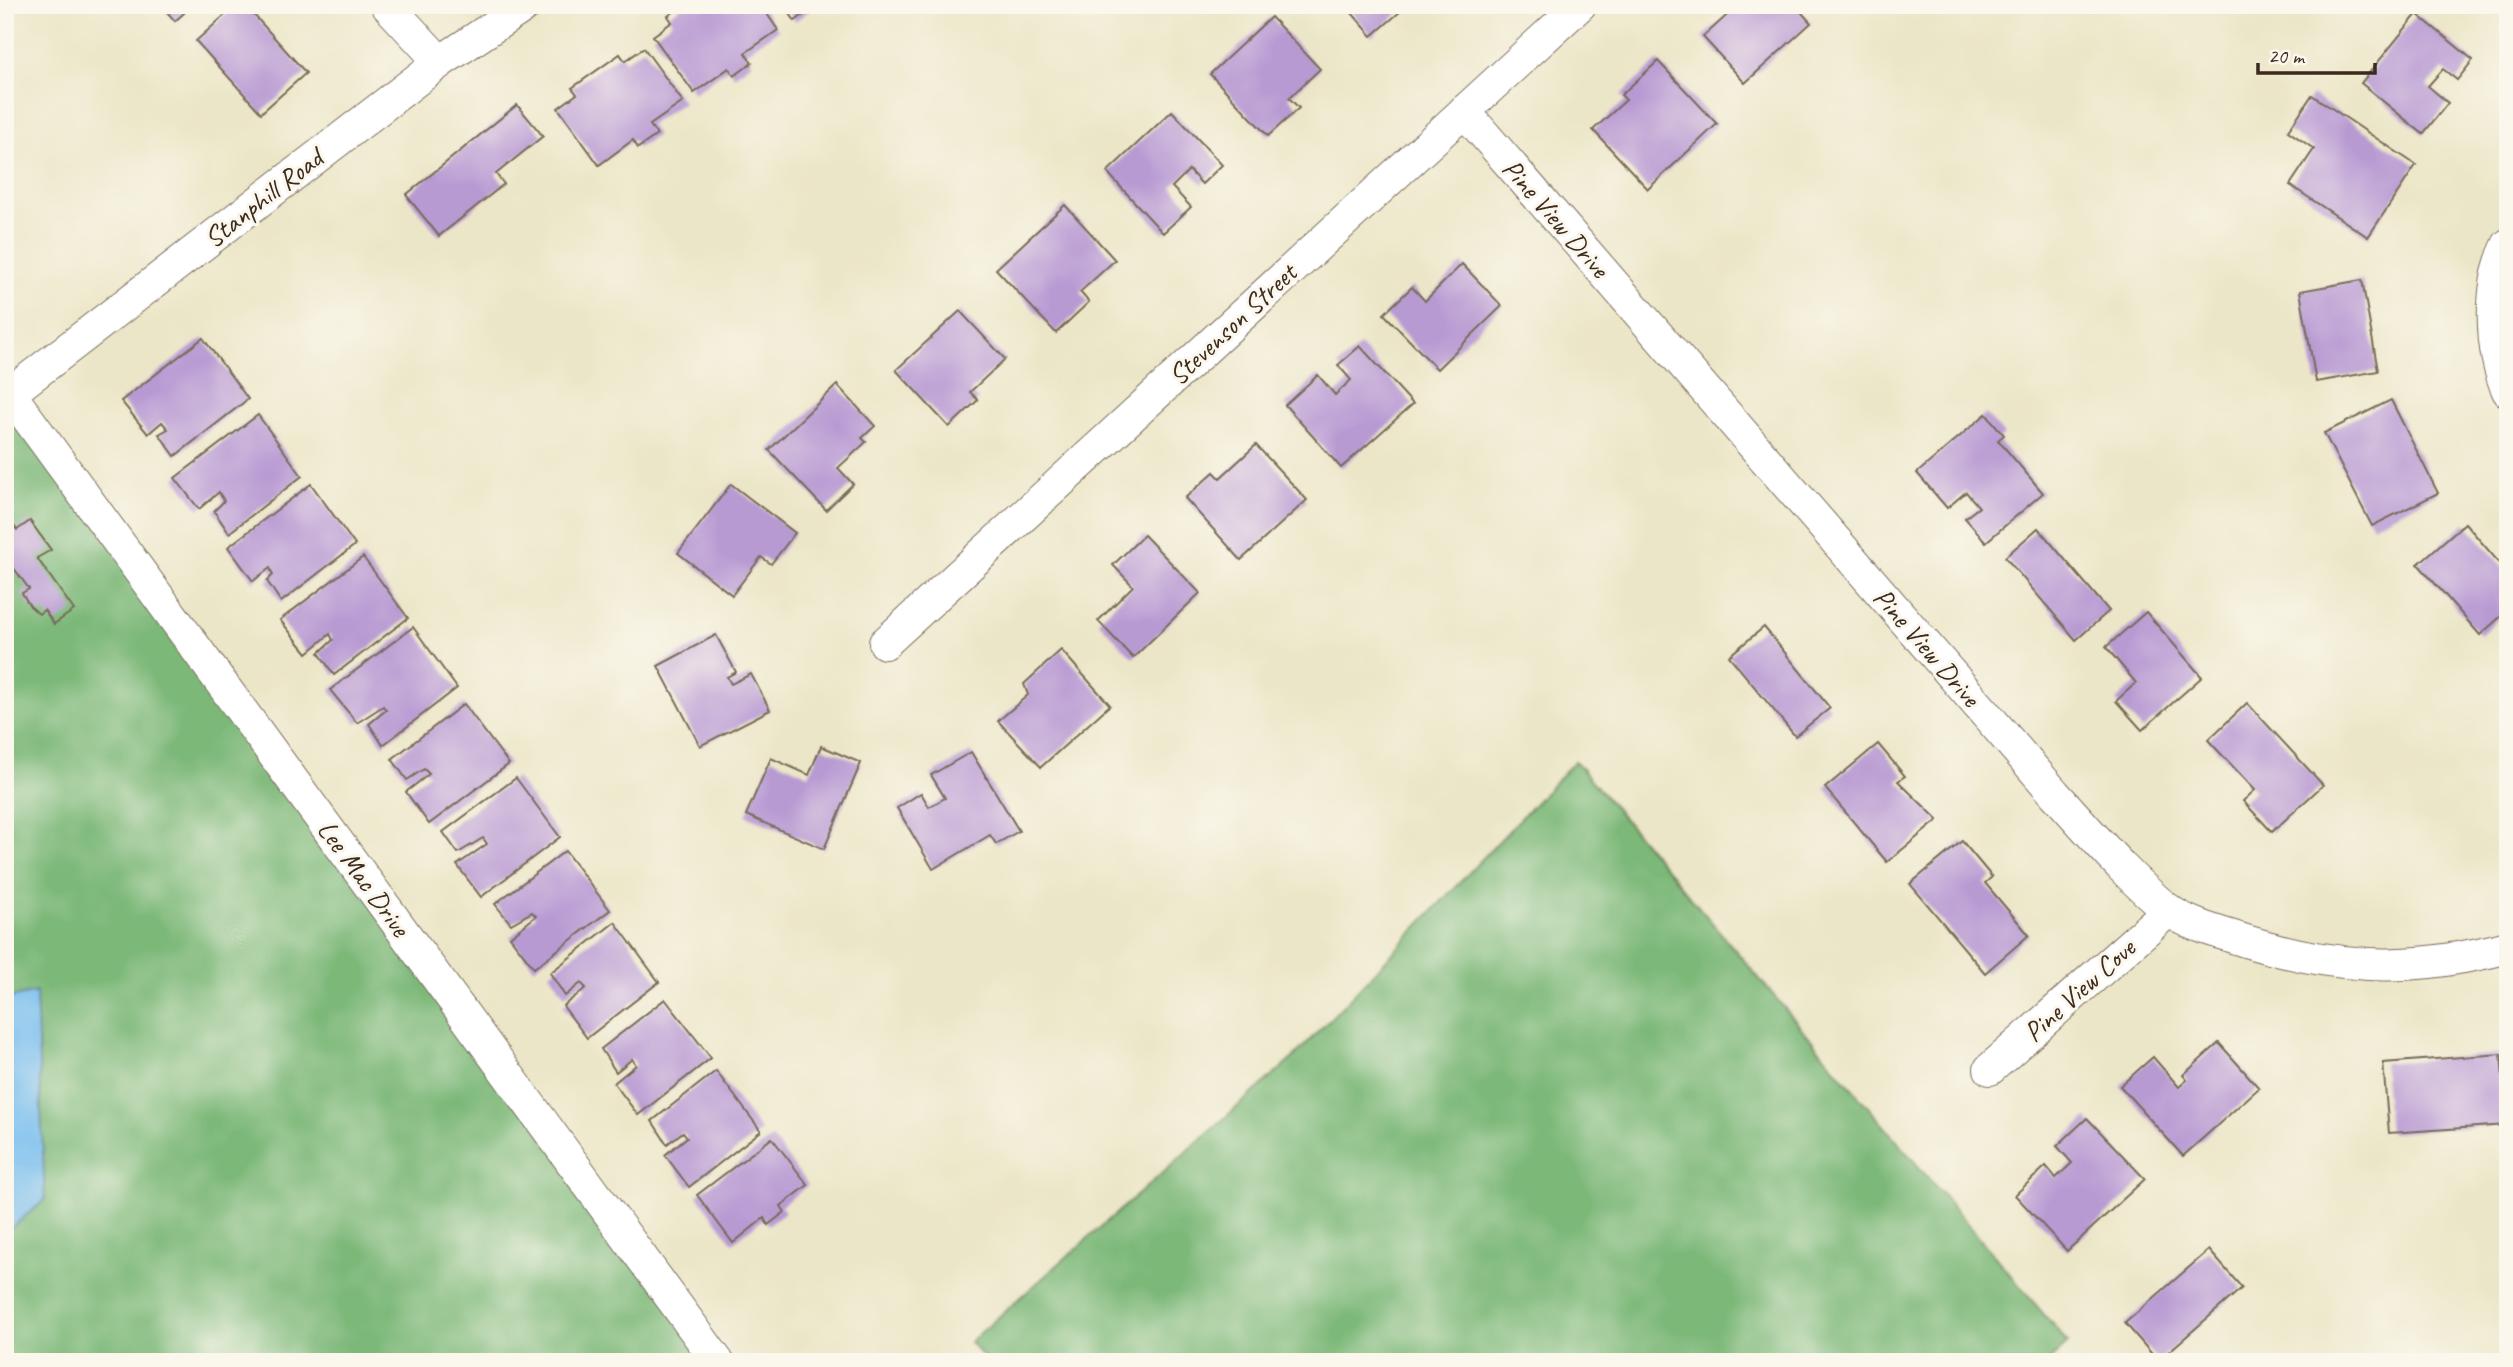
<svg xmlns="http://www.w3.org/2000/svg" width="2513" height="1367" viewBox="0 0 2513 1367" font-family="Caveat,sans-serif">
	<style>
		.forest { fill: #7bb878; stroke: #5b714b; stroke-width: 2 }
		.water { fill: #78beef; stroke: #5a7486; stroke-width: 2 }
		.building { fill: #b89ad3 }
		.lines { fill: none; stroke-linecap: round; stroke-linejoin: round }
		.minor-casing { stroke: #796c5a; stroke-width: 34 }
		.minor { stroke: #fff; stroke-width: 32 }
		.labels { text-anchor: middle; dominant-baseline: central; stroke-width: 6; stroke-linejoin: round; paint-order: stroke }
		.street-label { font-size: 28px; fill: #3b2a1e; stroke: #fbf7ec }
	</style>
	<rect width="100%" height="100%" fill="#fbf7ec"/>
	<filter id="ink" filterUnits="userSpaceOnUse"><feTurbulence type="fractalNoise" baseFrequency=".0143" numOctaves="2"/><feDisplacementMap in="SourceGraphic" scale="14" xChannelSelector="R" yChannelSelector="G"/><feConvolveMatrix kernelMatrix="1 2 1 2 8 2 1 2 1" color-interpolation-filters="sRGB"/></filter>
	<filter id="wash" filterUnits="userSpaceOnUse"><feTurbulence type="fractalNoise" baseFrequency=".00686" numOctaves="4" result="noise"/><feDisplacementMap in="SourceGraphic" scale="28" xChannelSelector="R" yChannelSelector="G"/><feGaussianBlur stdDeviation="1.57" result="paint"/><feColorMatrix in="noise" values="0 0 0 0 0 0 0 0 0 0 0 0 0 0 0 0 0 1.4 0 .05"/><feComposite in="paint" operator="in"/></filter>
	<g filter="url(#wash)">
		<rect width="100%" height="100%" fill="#ece6c8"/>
		<!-- forest -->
		<g class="forest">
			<polygon points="5,397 710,1362 5,1362"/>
			<polygon points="1575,761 2068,1343 2047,1362 988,1362 970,1342 1292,1059"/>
		</g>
		<!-- water -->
		<polygon class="water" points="36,992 45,1200 5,1233 5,999"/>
		<g id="blocks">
			<!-- building -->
			<g class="building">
				<polygon points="161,5 193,5 175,21"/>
				<polygon points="236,5 245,5 306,73 261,113 196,41"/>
				<polygon points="683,5 761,5 778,30 745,53 752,63 734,76 729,68 694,93 653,36 672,22 668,16"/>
				<polygon points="784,5 817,5 795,21"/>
				<polygon points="1345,5 1396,5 1401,11 1372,36"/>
				<polygon points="1732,5 1795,5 1811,23 1745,83 1703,37 1735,8"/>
				<polygon points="2417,14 2473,60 2457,80 2443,69 2428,86 2448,103 2423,134 2361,83"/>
				<polygon points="1271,17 1320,69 1289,98 1299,108 1268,136 1210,74"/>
				<polygon points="644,48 683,102 650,125 657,135 638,148 633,140 599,165 558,108 577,94 572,88 620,54 625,61"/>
				<polygon points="1658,61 1717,124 1648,189 1593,130 1626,100 1621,95"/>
				<polygon points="2312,95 2416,165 2368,237 2290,185 2314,149 2288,131"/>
				<polygon points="517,105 543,136 496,174 504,184 439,236 406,195"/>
				<polygon points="1172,111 1222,165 1202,184 1189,170 1172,187 1191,207 1163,233 1107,172"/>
				<polygon points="1065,205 1115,260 1080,292 1089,302 1056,333 996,269"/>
				<polygon points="1462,264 1502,306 1437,369 1384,314 1412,287 1425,301"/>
				<polygon points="2362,280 2378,371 2316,382 2300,291"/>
				<polygon points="960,311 1005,359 970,392 978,400 949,427 896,370"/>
				<polygon points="203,338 248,399 175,456 159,434 168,429 162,422 148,434 121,401"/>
				<polygon points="1360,346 1413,404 1341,468 1285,405 1318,375 1335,395 1351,380 1338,365"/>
				<polygon points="837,385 875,426 862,438 866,442 838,468 853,484 826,510 769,450"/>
				<polygon points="2391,400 2438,493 2372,526 2324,433"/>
				<polygon points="1986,414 2004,435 1998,440 2043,493 1986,542 1965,518 1979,507 1966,492 1947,508 1917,473"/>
				<polygon points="258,415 302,476 229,533 214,511 224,501 219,492 199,509 175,478"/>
				<polygon points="1256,445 1307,500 1241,560 1185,498 1214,472 1220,478"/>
				<polygon points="311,484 355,545 281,602 267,581 273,575 270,568 253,581 228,547"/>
				<polygon points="731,484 795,533 771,564 761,557 732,595 678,553"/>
				<polygon points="5,514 17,530 30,521 51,550 37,558 74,610 54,624 44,610 39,614 30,606 22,593 29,589 5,556"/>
				<polygon points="2465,523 2508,573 2508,610 2480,635 2418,564"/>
				<polygon points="2038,528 2109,611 2076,640 2005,557"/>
				<polygon points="1144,535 1200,593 1133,658 1098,621 1133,586 1113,565"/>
				<polygon points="363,557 408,618 334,675 319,653 333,640 330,634 307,653 280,620"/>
				<polygon points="2146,612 2202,677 2142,730 2116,701 2136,683 2106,647"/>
				<polygon points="413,627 457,688 383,745 369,724 386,710 383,706 357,723 330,690"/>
				<polygon points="1764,627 1830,708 1795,736 1729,656"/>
				<polygon points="716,635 736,672 727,677 731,684 751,674 770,710 700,746 658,666"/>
				<polygon points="1061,650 1110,705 1041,767 998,721 1028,695 1024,684"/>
				<polygon points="2247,703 2323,785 2272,832 2243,801 2255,790 2208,740"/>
				<polygon points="464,704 509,764 429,824 406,792 429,774 424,769 407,780 392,759"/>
				<polygon points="1878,744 1905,776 1898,781 1938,820 1887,862 1825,788"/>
				<polygon points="821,746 861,763 824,849 746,815 771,758 809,775"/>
				<polygon points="971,752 1019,831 996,844 990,835 933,869 897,808 921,793 929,807 945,798 931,775"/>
				<polygon points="516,778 560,837 481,897 457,865 487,844 483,838 458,853 443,832"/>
				<polygon points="1962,841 1992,877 1985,883 2029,935 1985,973 1910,884"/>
				<polygon points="565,851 610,910 534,968 510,937 536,916 532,912 511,924 495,904"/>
				<polygon points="615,922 659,982 587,1038 563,1006 586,988 581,983 565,996 550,973"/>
				<polygon points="665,999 711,1058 638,1115 614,1083 636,1065 632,1059 616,1072 601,1049"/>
				<polygon points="2219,1043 2259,1088 2183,1156 2120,1086 2153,1057 2179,1087 2187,1080 2183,1075"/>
				<polygon points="2501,1054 2507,1125 2389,1133 2383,1063"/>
				<polygon points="716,1071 761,1131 689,1187 665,1155 687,1137 683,1132 667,1144 652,1121"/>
				<polygon points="2087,1118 2145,1179 2067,1251 2015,1195 2046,1166 2056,1178 2072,1163 2057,1146"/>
				<polygon points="772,1138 808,1185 781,1206 785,1212 768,1225 764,1218 733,1243 697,1195"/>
				<polygon points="2209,1250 2242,1288 2158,1361 2125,1323"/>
			</g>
		</g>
	</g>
	<g filter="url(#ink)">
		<use href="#blocks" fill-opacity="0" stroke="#796c5a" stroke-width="2"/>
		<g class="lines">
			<!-- minor casing -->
			<g class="minor-casing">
				<g id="minor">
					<polyline points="387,5 440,62"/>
					<path d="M1464,111L2055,794C2091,833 2126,876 2167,909C2184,922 2210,930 2230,936C2329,969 2407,974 2508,947"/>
					<path d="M2508,245C2488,285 2490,351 2508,391"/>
					<polyline points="10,394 718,1362"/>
					<polyline points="5,397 440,62 526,5"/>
					<polyline points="885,643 1580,5"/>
					<polyline points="1990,1069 2169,910"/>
				</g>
			</g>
			<!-- minor -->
			<use href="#minor" class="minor"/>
		</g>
	</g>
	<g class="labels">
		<!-- street labels -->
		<g class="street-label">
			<text transform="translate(263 198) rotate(-38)">Stanphill Road</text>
			<text transform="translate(1556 218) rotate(49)">Pine View Drive</text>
			<text transform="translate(1232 324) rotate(-43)">Stevenson Street</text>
			<text transform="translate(1927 647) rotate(49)">Pine View Drive</text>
			<text transform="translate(364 878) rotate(54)">Lee Mac Drive</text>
			<text transform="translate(2079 990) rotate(-42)">Pine View Cove</text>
		</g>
	</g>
	<!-- margin -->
	<rect width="2513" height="1367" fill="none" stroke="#fbf7ec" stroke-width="28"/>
	<!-- scale -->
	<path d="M2258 63v10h117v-10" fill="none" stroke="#3b2a1e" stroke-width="3.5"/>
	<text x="2268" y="63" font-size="21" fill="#3b2a1e" stroke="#fbf7ec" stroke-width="5" paint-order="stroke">20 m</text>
</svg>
